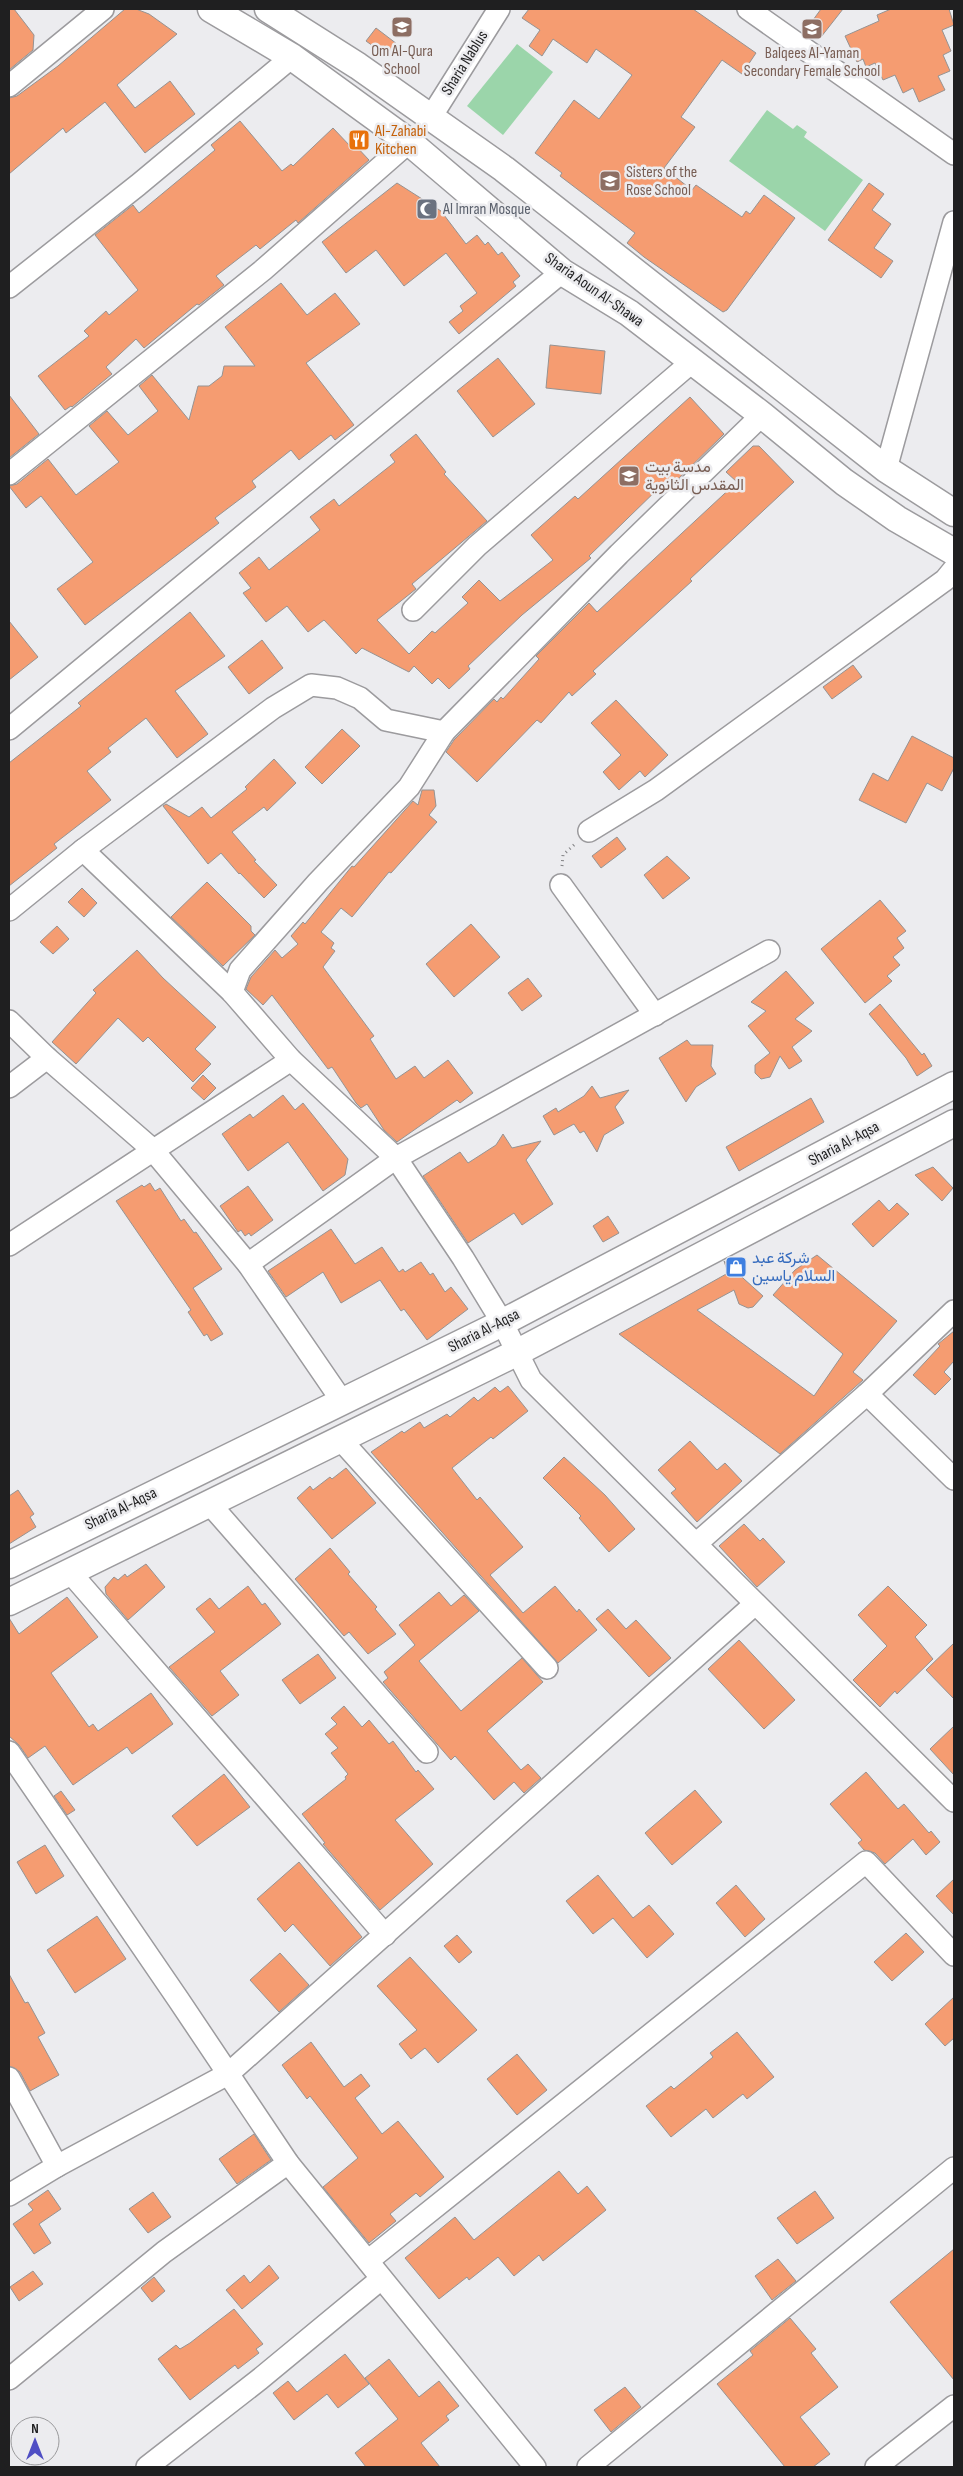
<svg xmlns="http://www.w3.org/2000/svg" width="963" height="2476" viewBox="0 0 963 2476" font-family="'Sofia Sans Condensed',Vazirmatn,sans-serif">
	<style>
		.green { fill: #9bd5aa }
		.building { fill: #f59c71; stroke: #969392 }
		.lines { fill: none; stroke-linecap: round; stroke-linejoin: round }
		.minor-casing { stroke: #9c9b9e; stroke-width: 24 }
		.major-casing { stroke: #9c9b9e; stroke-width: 29 }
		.path { stroke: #818183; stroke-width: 3; stroke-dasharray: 1 4; stroke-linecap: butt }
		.minor { stroke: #fff; stroke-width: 21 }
		.major { stroke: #fff; stroke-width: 26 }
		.labels { text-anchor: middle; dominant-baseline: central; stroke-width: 5; stroke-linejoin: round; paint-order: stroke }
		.education-label { font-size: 16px; fill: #785e54; stroke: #ececef }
		.street-label { font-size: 16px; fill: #1f1f20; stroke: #ececef }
		.food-label { font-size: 16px; fill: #c56008; stroke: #ececef; text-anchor: start }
		.worship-label { font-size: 16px; fill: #5b616d; stroke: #ececef; text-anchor: start }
		.shop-label { font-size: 16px; fill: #366cbe; stroke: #ececef; text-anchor: start }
	</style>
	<rect width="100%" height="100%" fill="#ececef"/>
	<!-- green -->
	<g class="green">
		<polygon points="517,44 553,72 503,135 467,106"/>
		<polygon points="767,110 793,129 797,125 807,132 804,137 863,180 825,231 729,161"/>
	</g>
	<!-- building -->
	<g class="building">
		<polygon points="9,9 14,9 34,35 33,50 9,70"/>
		<polygon points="125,9 136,9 149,14 177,34 117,85 135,108 170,81 195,114 145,153 105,102 66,133 63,128 9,174 9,98 17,96 58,66"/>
		<polygon points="529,9 693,9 756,53 742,74 722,60 681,117 695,127 664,168 692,190 696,185 742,217 746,211 750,214 764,195 795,218 727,310 723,312 644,257 627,243 635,233 560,176 562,173 535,153 574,100 599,119 632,75 596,49 587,63 553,39 542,56 529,46 540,30 522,18"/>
		<polygon points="821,9 843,9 821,37 808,27"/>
		<polygon points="891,9 949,9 954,25 942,30 951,51 943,55 950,71 938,76 945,90 919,102 913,88 903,93 895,75 883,80 875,63 866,67 863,59 857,62 845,36 879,21 877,15"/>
		<polygon points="376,28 397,44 388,57 366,41"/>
		<polygon points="240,121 282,171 291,164 293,166 333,128 351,147 354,144 369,160 298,223 296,220 260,249 256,245 216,276 224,285 199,305 197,304 144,348 136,339 106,367 112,374 72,407 71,406 65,410 38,376 89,336 84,331 106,311 109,315 138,290 95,235 133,205 139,213 215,150 211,145"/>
		<polygon points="397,183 441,211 466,244 477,235 485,245 488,242 498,255 502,252 520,276 513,282 516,286 459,334 449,322 463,311 460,306 477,293 446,253 404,286 376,250 346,273 322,242"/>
		<polygon points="869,183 884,194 872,210 891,224 874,248 893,261 881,278 828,240"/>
		<polygon points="281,283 307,315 335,293 360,324 306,363 354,425 335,440 331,435 299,460 291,450 252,481 256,487 215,518 219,523 85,625 57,589 93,562 41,496 26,508 9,486 17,484 48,459 76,495 119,462 89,426 107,411 128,435 158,411 139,386 152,375 189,420 198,386 209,386 222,376 224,366 255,366 225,327"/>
		<polygon points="550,345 605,351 601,394 546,388"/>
		<polygon points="498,358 535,404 493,437 457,391"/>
		<polygon points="9,395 39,434 9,458"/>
		<polygon points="690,397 724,434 670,487 665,482 589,556 591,558 522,615 468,666 470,669 449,689 438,678 432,684 414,666 409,672 362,648 356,654 324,620 308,632 287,606 266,622 243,593 251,588 239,573 259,557 269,570 320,530 310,517 334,499 339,506 395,462 390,455 416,434 446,472 444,474 487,521 412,584 416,589 377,620 409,654 432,631 435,633 468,603 462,597 479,580 500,601 553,560 531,535 575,496 578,499"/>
		<polygon points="753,446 759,446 794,482 690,579 692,581 593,671 596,674 572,696 569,692 541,723 537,720 477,782 446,752 454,740 494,699 497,702 501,697 503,699 539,659 536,656 589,603 597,612 737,482 726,472"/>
		<polygon points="190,612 225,656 175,691 208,734 177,758 146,718 108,748 111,752 87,771 111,800 54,844 57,848 9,886 9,763 81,706 78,703"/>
		<polygon points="9,621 38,657 9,680"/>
		<polygon points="262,640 283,668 249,694 228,667"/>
		<polygon points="853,665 862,677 832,699 823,687"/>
		<polygon points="616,700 668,755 645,777 640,771 619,790 603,772 621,755 591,723"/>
		<polygon points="342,729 360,746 322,784 305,767"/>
		<polygon points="912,736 954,758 954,768 942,791 927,783 906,823 859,800 873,773 888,781"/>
		<polygon points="274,759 296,783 267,811 264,807 232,832 256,860 254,861 277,885 264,898 240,873 239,874 221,853 208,864 163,806 166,804 189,817 202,807 211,818 247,789 245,787"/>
		<polygon points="422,790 434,790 436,806 429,815 437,822 391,873 389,872 352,917 341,908 321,932 334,943 331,948 335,951 323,967 374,1036 370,1039 396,1079 415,1066 424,1078 448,1060 473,1093 460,1103 457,1100 397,1142 384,1130 367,1104 361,1108 356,1103 332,1067 328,1069 272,995 263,1005 246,989 251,977 275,950 282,958 298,944 291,936 303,922 305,924 352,866 354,867 413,801 418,805"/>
		<polygon points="617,837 626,849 601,868 592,856"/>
		<polygon points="667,856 690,878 663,899 644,875"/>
		<polygon points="207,882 251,926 251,931 255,935 223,966 171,917"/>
		<polygon points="82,888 97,903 84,917 68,902"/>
		<polygon points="880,900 906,931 897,938 904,948 893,957 900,965 887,976 892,981 865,1003 821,949"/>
		<polygon points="471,924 500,957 454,997 426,964"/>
		<polygon points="57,926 69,939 53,954 40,942"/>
		<polygon points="137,950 163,978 216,1027 195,1049 211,1064 193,1082 148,1037 143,1042 118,1018 76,1064 52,1042 96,993 93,990"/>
		<polygon points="786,971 814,1003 795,1019 812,1031 792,1047 802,1061 789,1069 780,1056 770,1077 761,1079 755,1073 755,1065 770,1053 748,1026 766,1011 751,1002"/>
		<polygon points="528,978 542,996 522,1011 508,993"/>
		<polygon points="880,1004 922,1055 924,1053 932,1066 917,1076 906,1058 869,1014"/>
		<polygon points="687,1040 691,1045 713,1045 711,1066 716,1074 696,1087 686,1102 659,1058"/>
		<polygon points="203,1075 216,1088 204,1100 191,1088"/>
		<polygon points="592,1086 600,1098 629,1090 615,1107 624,1123 604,1135 597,1152 584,1131 580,1133 574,1124 554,1135 543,1116 556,1108 558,1112 584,1096"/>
		<polygon points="283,1095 295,1110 303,1103 348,1159 345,1175 323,1191 288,1142 248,1171 222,1134 250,1114 253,1118"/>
		<polygon points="811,1098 824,1122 739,1171 726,1147"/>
		<polygon points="503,1134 512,1148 541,1141 526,1160 553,1204 522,1225 514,1213 468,1243 423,1176 460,1152 468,1163 496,1145"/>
		<polygon points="933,1167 953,1188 942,1201 915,1175"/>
		<polygon points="150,1183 155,1191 160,1188 181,1221 184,1219 194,1233 196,1232 222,1269 193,1288 223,1334 211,1341 207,1334 204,1336 188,1312 191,1310 116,1201 142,1185 144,1187"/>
		<polygon points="248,1186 273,1220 251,1236 249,1233 245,1236 241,1230 238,1232 220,1206"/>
		<polygon points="879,1200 889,1211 897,1203 909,1214 873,1247 852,1224"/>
		<polygon points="608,1216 619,1233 603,1242 593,1226"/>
		<polygon points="331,1229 355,1264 382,1247 399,1272 403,1269 405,1272 421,1262 430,1275 433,1273 445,1292 451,1287 468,1309 427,1340 404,1309 401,1311 380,1280 341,1303 323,1272 286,1297 268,1271"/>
		<polygon points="817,1255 897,1321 853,1372 863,1380 780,1454 619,1334 728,1273 724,1261 763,1296 753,1307 748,1308 739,1304 734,1290 697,1310 814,1396 843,1354 773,1295 795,1270"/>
		<polygon points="954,1331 954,1361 944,1372 951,1379 935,1395 913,1375 940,1346 938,1344"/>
		<polygon points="508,1386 528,1411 493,1439 491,1437 452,1468 477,1500 480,1497 523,1547 490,1575 523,1613 555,1586 577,1612 579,1609 597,1630 558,1663 371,1452 402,1431 404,1433 420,1422 424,1428 447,1414 450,1417 474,1397 478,1401 495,1387 500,1392"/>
		<polygon points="690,1441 717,1470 725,1463 742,1481 697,1522 671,1493 676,1489 658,1470"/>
		<polygon points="564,1457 605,1495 635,1529 609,1552 579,1518 581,1516 543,1478"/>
		<polygon points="346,1468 376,1503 332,1539 297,1498 310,1486 313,1490 330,1477 332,1479"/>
		<polygon points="18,1490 34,1514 30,1517 36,1527 9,1544 9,1496"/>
		<polygon points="744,1524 760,1541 763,1538 785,1562 757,1587 719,1546"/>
		<polygon points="330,1548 350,1572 348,1574 377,1607 375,1609 396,1634 368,1654 349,1632 344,1636 295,1579"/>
		<polygon points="146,1564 165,1587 128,1620 106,1594 105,1587 114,1577 118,1580 125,1574 127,1577"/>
		<polygon points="248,1586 262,1605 265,1603 281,1624 220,1671 239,1695 212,1716 169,1667 215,1632 196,1609 210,1598 219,1609"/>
		<polygon points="888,1586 927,1625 915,1637 933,1659 897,1694 895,1691 880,1707 853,1680 887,1646 858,1615"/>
		<polygon points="439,1592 451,1606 464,1595 479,1611 419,1661 461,1711 522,1658 543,1682 487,1731 521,1770 528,1764 541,1778 524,1793 514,1782 494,1800 455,1756 451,1760 383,1682 388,1678 384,1672 415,1645 399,1625"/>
		<polygon points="67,1597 98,1637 51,1673 89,1727 93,1724 98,1731 151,1693 173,1724 132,1754 127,1747 73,1785 45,1746 28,1758 19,1745 9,1736 9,1618 19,1634"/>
		<polygon points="608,1609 626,1629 636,1620 671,1658 649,1677 596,1619"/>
		<polygon points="739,1640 795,1700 764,1729 708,1669"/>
		<polygon points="954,1643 954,1699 926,1670"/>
		<polygon points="318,1654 336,1678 300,1704 282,1680"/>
		<polygon points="344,1706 362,1727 369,1720 389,1744 393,1741 416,1772 418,1770 434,1789 395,1820 433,1864 380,1910 323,1844 325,1843 302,1814 346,1779 345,1777 348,1774 331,1753 338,1748 325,1734 337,1724 331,1718"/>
		<polygon points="954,1726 954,1775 930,1749"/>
		<polygon points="866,1772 898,1809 904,1804 929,1833 931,1831 940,1842 926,1855 913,1839 885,1864 875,1853 864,1850 858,1843 862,1840 830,1804"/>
		<polygon points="224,1774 250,1807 197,1846 172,1816"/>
		<polygon points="695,1790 722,1822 672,1865 645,1833"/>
		<polygon points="61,1791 75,1810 67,1815 54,1796"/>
		<polygon points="45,1845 64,1876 36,1894 17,1862"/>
		<polygon points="299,1862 362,1937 330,1966 293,1924 285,1932 257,1899"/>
		<polygon points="598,1875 633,1918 649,1905 674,1934 647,1958 613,1918 593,1934 566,1901"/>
		<polygon points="954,1879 954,1915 936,1896"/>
		<polygon points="736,1885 765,1919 745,1937 716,1903"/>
		<polygon points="97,1916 126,1959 75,1993 47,1950"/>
		<polygon points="906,1933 924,1952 892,1981 874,1962"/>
		<polygon points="457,1935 472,1952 459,1963 444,1946"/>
		<polygon points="280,1953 309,1985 279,2012 250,1980"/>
		<polygon points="410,1957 477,2030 438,2063 425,2048 411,2059 399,2044 417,2030 377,1986"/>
		<polygon points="9,1974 25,2003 28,2002 45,2033 38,2037 59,2075 30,2091 20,2072 9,2066"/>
		<polygon points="954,1997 954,2038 945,2046 925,2024"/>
		<polygon points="737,2032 774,2077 747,2099 743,2094 713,2118 706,2109 671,2137 646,2106 671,2086 674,2089 713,2057 710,2053"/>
		<polygon points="311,2042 344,2087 361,2074 370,2086 355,2098 382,2134 398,2121 444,2177 420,2197 416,2193 390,2214 396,2221 369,2243 323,2187 358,2158 310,2096 307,2099 282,2065"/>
		<polygon points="517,2054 547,2090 517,2115 487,2079"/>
		<polygon points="254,2134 271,2160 237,2184 219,2159"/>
		<polygon points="559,2171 578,2194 587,2186 606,2210 543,2261 539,2255 514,2276 498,2257 469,2280 467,2277 439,2299 405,2258 455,2217 474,2240"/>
		<polygon points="48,2190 61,2209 39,2224 51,2243 34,2254 13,2224 33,2210 28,2204"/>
		<polygon points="815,2191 834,2218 797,2244 777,2218"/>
		<polygon points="153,2192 171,2217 148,2233 129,2209"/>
		<polygon points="954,2249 954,2380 890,2302"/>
		<polygon points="778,2259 796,2281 772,2300 755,2276"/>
		<polygon points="269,2265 279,2278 242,2309 226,2290 244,2275 250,2283"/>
		<polygon points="33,2271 43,2284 19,2301 10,2287"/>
		<polygon points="154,2277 165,2291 152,2302 141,2288"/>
		<polygon points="234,2309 263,2344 256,2349 259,2353 238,2369 235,2365 190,2400 158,2359 176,2345 180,2349 190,2343"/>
		<polygon points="790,2318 816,2349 811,2353 838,2387 800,2417 830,2454 813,2467 785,2467 717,2384 753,2355 750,2351"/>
		<polygon points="345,2354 369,2384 338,2408 327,2394 294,2420 273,2393 288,2381 297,2392"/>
		<polygon points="389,2359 419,2397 439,2381 459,2406 446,2416 449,2420 421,2443 440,2467 366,2467 355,2453 398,2419 365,2378"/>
		<polygon points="625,2387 641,2407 611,2432 594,2410"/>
	</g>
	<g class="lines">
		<!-- minor casing -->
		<g class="minor-casing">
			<g id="minor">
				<polyline points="748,9 954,154"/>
				<polyline points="9,86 103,9"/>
				<polyline points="431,117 499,9"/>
				<polyline points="9,287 138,185 292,57"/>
				<polyline points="886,469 954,222"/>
				<polyline points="9,474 263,270 409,142"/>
				<polyline points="413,610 477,546 693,361"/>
				<polyline points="9,729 562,272"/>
				<polyline points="589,831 656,790 945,580 954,569"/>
				<polyline points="83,850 232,992 291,1060 396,1158 463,1258 502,1322 531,1380 954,1801"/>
				<polyline points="561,885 655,1015"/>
				<polyline points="9,910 83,850 273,708 311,685 337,688 360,698 386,720 444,732"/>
				<polyline points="232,992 240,970 318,882 409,787 444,732 619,554 762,415"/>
				<polyline points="9,1021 47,1058 152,1149 248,1264 342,1401"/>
				<polyline points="9,1087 47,1058"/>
				<polyline points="9,1245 291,1060"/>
				<polyline points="248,1264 396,1158 769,951"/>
				<polyline points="867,1394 954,1479"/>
				<polyline points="340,1439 547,1668"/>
				<polyline points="209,1503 427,1752"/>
				<polyline points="697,1543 867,1394 954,1311"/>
				<polyline points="69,1571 385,1935"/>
				<polyline points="9,1752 178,1999 288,2163 535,2467"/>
				<polyline points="9,2078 57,2166"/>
				<polyline points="9,2195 57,2166 228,2074 755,1604"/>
				<polyline points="369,2260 866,1862 954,1955"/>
				<polyline points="9,2379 164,2252 288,2163"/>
				<polyline points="147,2467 260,2379 381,2279"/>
				<polyline points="588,2467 954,2168"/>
				<polyline points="876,2467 954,2406"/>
			</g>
		</g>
		<!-- major casing -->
		<g class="major-casing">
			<g id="major">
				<polyline points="211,9 292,57 409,142 562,272 629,313 762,415 844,482 897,519 954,552"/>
				<polyline points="268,9 358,66 504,169 886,469 954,513"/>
				<polyline points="9,1565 492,1328 954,1085"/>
				<polyline points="9,1602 516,1353 954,1123"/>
			</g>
		</g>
		<!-- path -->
		<polyline class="path" points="562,866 563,855 576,843"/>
		<!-- minor -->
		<use href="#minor" class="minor"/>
		<!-- major -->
		<use href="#major" class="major"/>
	</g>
	<!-- icons -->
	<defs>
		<g id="school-square" transform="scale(1.125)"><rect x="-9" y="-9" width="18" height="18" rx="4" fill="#8d6e63" stroke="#ececef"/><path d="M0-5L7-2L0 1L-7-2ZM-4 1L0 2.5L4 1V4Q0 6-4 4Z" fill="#fff"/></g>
		<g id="restaurant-square" transform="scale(1.125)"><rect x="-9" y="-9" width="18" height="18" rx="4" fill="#e8710a" stroke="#ececef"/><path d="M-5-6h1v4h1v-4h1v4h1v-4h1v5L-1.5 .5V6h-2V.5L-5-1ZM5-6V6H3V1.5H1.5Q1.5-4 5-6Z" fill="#fff"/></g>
		<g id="mosque-square" transform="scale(1.125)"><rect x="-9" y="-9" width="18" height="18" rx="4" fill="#6b7280" stroke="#ececef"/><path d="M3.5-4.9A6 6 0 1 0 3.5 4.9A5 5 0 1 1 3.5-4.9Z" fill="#fff"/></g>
		<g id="shop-square" transform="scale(1.125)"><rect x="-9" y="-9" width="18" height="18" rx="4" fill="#3f7fe0" stroke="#ececef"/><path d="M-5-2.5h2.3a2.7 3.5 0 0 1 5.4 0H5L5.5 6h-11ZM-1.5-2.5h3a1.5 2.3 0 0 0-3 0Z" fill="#fff"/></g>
	</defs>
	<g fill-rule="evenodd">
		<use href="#school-square" x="402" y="27"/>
		<use href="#school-square" x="812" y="29"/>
		<use href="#restaurant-square" x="359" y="140"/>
		<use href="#school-square" x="610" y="181"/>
		<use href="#mosque-square" x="427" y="209"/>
		<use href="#school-square" x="629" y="476"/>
		<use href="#shop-square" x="736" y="1267"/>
	</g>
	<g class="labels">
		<!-- education labels -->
		<g class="education-label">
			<text x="402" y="51">Om Al-Qura<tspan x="402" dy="18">School</tspan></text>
			<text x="812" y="53">Balqees Al-Yaman<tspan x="812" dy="18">Secondary Female School</tspan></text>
			<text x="626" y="172" text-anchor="start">Sisters of the<tspan x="626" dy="18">Rose School</tspan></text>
			<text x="645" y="467" text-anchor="start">مدسة بيت<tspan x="645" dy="18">المقدس الثانوية</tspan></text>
		</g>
		<!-- street labels -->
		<g class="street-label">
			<text transform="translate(465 63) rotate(-58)">Sharia Nablus</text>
			<text transform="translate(594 290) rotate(35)">Sharia Aoun Al-Shawa</text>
			<text transform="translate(844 1144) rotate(-28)">Sharia Al-Aqsa</text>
			<text transform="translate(484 1331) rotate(-27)">Sharia Al-Aqsa</text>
			<text transform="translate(121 1509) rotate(-26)">Sharia Al-Aqsa</text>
		</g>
		<!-- food labels -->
		<g class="food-label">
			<text x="375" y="131">Al-Zahabi<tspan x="375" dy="18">Kitchen</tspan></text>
		</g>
		<!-- worship labels -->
		<g class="worship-label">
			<text x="443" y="209">Al Imran Mosque</text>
		</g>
		<!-- shop labels -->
		<g class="shop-label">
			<text x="752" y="1258">شركة عبد<tspan x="752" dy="18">السلام ياسين</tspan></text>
		</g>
	</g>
	<!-- border -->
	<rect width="963" height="2476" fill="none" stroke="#1f1f20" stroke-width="20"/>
	<!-- north arrow -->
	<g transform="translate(35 2441)"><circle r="24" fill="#ececef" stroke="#9a9a9c"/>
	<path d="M0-4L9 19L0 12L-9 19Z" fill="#4f4ec4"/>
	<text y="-8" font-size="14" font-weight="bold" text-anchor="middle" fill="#1f1f20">N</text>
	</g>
</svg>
